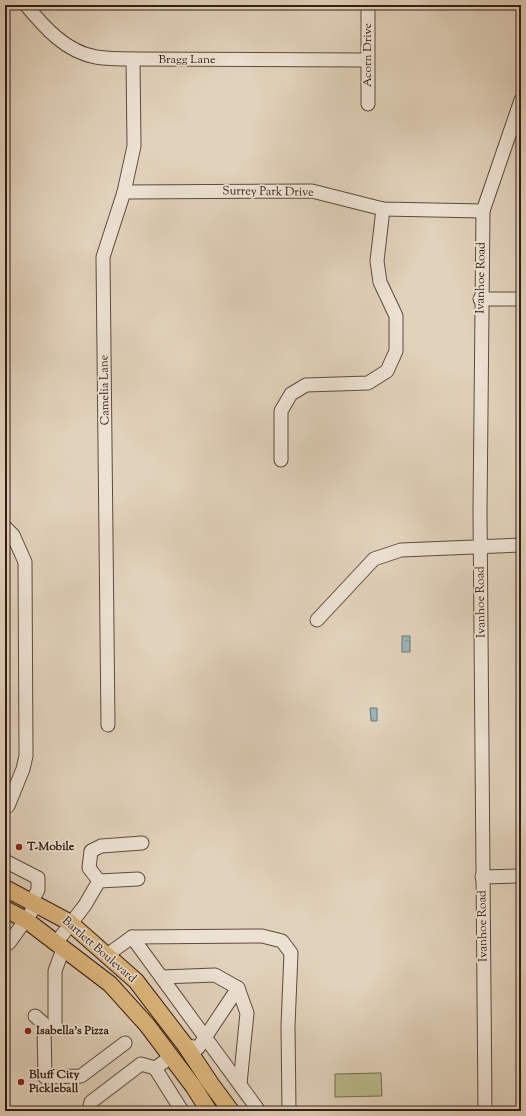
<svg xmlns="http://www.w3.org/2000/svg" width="526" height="1116" viewBox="0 0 526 1116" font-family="'Sorts Mill Goudy',serif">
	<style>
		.green { fill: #b9ba8c; stroke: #766b50 }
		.water { fill: url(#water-ripples); stroke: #6f7877 }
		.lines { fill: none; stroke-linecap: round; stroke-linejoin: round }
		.minor-casing { stroke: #5e4a3e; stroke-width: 15 }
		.major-casing { stroke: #331c14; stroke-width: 18 }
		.minor { stroke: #ece2d3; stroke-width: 13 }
		.major { stroke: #e0b97e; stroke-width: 16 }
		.poi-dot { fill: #8f2418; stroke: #ece2d3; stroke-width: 1.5 }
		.labels { text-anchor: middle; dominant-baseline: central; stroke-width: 3.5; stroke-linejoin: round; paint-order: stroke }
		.street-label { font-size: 12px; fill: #331c14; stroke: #ece2d3 }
		.poi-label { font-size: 12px; font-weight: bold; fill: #331c14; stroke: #ece2d3; text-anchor: start }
	</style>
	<defs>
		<pattern id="water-ripples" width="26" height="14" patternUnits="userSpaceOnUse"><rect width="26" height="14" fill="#97b5b9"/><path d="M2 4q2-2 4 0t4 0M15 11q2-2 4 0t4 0" fill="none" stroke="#7c9295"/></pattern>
	</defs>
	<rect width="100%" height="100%" fill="#e1d2bb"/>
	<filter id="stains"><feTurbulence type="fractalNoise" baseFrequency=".005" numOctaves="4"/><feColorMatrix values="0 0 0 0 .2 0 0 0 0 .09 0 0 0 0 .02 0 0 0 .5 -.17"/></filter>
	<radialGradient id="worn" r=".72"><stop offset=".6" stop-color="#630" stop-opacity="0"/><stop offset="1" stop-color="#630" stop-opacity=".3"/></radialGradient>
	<!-- green -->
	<polygon class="green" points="381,1073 382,1096 335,1097 335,1074"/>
	<!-- water -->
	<g class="water">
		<rect x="402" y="636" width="8" height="16"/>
		<polygon points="370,708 377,708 377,721 371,721"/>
	</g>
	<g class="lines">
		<!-- minor casing -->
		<g class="minor-casing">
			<g id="minor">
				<path d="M26,5C44,27 66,52 96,57C108,59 121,59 133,59L367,60"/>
				<polyline points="368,104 368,5"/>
				<polyline points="124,192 312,191 383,209 483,211"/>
				<polyline points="480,299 521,299"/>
				<polyline points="281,460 281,411 291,394 306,385 368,383 387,371 396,351 396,316 380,282 377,261 383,209"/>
				<polyline points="5,527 13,535 25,562 26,756 23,769 8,806 5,807"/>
				<polyline points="317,620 374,559 401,550 521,545"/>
				<polyline points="108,725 103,257 124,192 134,146 133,59"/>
				<polyline points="5,861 38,878 38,890 32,901"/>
				<polyline points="482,877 521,876"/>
				<polyline points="99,881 138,879"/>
				<polyline points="132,937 262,936 282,941 291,953 288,1026 289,1111"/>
				<polyline points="9,943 37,904"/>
				<polyline points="56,943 85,905 99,881 89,868 91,851 101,846 142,843"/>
				<polyline points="107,955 132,937 259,1111"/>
				<polyline points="162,977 215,975 238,988 247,1013 240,1084"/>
				<polyline points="35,1016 43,1023 44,1028 45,1077 81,1076 125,1043"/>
				<polyline points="55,1026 55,971 63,949"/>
				<polyline points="185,1045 198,1048 238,988"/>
				<polyline points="171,1057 155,1068 182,1111"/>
				<polyline points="89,1111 91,1102 141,1064 155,1068"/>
				<polyline points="485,1111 480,511 483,211 521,100"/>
			</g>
		</g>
		<!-- major casing -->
		<g class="major-casing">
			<g id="major">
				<polyline points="5,888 69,922 136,981 185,1045 211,1084 231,1111"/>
				<polyline points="5,909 26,920 110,984 147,1025 193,1086 209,1111"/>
			</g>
		</g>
		<!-- minor -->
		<use href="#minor" class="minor"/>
		<!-- major -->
		<use href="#major" class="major"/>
	</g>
	<!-- markers -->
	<g class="poi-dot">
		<circle cx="19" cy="847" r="4"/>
		<circle cx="28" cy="1031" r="4"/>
		<circle cx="21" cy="1082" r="4"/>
	</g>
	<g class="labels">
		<!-- street labels -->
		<g class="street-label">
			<text transform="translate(368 55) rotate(-90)">Acorn Drive</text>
			<text x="187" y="60">Bragg Lane</text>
			<text transform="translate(268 192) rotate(1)">Surrey Park Drive</text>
			<text transform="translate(481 278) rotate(-89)">Ivanhoe Road</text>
			<text transform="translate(105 390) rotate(-91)">Camelia Lane</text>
			<text transform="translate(481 602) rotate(-91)">Ivanhoe Road</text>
			<text transform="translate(483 926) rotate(-91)">Ivanhoe Road</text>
			<text transform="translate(99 950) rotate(41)">Bartlett Boulevard</text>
		</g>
		<!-- poi labels -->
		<g class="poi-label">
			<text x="27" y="847">T-Mobile</text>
			<text x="36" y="1031">Isabella's Pizza</text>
			<text x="29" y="1075">Bluff City<tspan x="29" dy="14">Pickleball</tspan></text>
		</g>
	</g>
	<!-- margin -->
	<rect width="526" height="1116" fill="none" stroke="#e1d2bb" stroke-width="20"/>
	<rect x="6" y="6" width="514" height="1104" fill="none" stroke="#331c14" stroke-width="2"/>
	<rect x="10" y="10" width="506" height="1096" fill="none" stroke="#331c14"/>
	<rect width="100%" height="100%" filter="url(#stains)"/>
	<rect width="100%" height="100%" fill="url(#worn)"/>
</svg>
